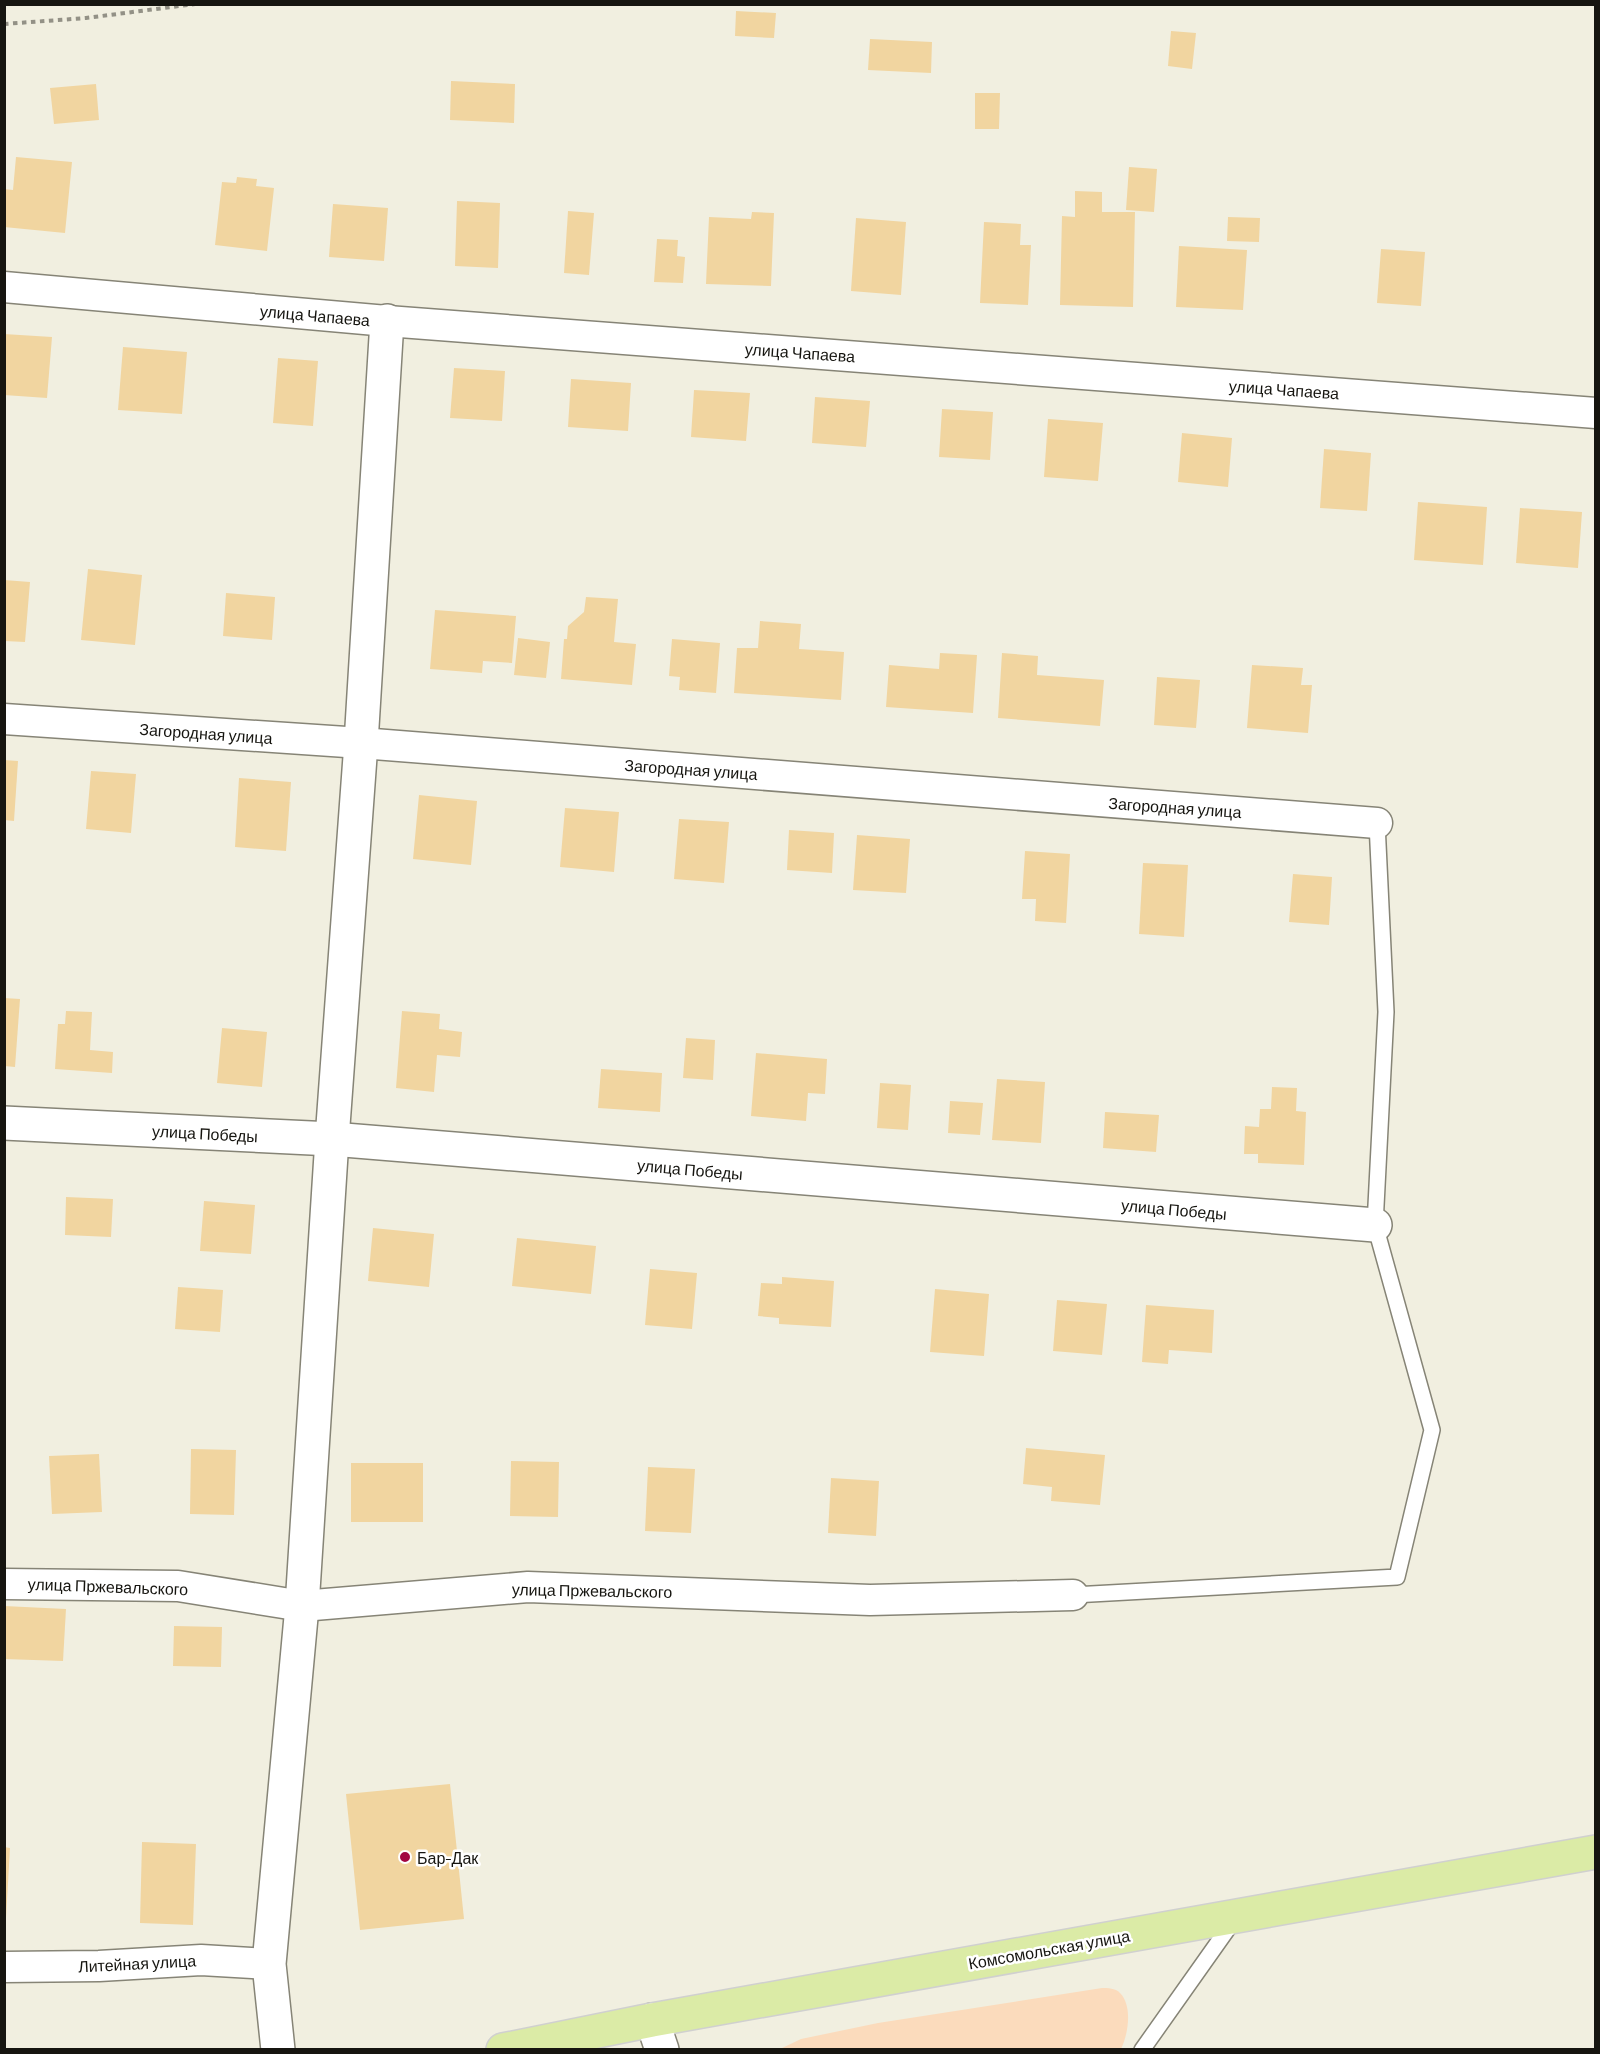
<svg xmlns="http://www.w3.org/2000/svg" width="1600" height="2054" viewBox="0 0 1600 2054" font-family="Barlow,sans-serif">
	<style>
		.green { fill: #fbdbbc }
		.building { fill: #f1d5a0 }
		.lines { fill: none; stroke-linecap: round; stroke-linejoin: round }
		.service-casing { stroke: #868476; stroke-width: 18 }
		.minor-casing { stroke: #868476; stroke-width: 33 }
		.tertiary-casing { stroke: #868476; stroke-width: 36 }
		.primary-casing { stroke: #d0d0cf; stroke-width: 36 }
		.path { stroke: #939186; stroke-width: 4; stroke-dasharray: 4.5 4.5; stroke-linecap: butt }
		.service { stroke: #fff; stroke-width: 15 }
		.minor { stroke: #fff; stroke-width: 30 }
		.tertiary { stroke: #fff; stroke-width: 33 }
		.primary { stroke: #dbeba6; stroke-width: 33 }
		.poi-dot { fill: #a20540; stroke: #fff; stroke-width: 2 }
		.labels { text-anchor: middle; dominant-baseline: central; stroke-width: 5; stroke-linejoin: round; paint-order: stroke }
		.street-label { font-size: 16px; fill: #161510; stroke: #fff }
		.poi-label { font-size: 16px; fill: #161510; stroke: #fff; text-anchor: start }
	</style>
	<rect width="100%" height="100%" fill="#f1efe0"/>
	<!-- green -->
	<path class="green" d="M1102,1988C1108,1988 1115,1988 1120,1993C1133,2006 1128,2035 1121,2049H780L801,2039L878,2023Z"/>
	<!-- building -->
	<g class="building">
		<polygon points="736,11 776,13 774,38 735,36"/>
		<polygon points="1171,31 1196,33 1192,69 1168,66"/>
		<polygon points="870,39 932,42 931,73 868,70"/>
		<polygon points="451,81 515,84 514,123 450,120"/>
		<polygon points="96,84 99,120 54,124 50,88"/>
		<polygon points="975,93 1000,93 999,129 975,129"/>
		<polygon points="16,157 72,162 65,233 4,227 4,189 13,190"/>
		<polygon points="1129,167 1157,169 1154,212 1126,210"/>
		<polygon points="237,177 257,179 256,186 274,188 267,251 215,245 222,182 236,183"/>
		<polygon points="1075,191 1102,192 1102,212 1135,212 1133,307 1060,305 1062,216 1075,217"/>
		<polygon points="457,201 500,203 498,268 455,266"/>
		<polygon points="333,204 388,208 384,261 329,257"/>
		<polygon points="568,211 594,213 589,275 564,273"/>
		<polygon points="752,212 774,213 771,286 706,284 709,217 751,219"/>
		<polygon points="1228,217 1260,218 1259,242 1227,241"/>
		<polygon points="856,218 906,222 901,295 851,291"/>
		<polygon points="984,222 1021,224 1020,245 1031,245 1028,305 980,303"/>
		<polygon points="657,239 678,240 677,256 685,257 683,283 654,282"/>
		<polygon points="1179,246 1247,250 1243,310 1176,307"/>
		<polygon points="1381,249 1425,252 1421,306 1377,303"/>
		<polygon points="4,334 52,337 47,398 4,395"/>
		<polygon points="123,347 187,352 182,414 118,410"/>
		<polygon points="278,358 318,361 313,426 273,423"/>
		<polygon points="454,368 505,371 502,421 450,418"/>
		<polygon points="571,379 631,383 628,431 568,427"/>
		<polygon points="694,390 750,393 746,441 691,437"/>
		<polygon points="815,397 870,401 866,447 812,443"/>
		<polygon points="942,409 993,412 990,460 939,457"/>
		<polygon points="1048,419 1103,423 1098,481 1044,477"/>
		<polygon points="1182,433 1232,438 1228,487 1178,482"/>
		<polygon points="1324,449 1371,453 1367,511 1320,508"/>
		<polygon points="1418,502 1487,507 1483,565 1414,560"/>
		<polygon points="1520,508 1582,512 1578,568 1516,563"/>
		<polygon points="88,569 142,575 135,645 81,640"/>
		<polygon points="4,580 30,582 25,642 4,641"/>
		<polygon points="226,593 275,597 272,640 223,636"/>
		<polygon points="586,597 618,599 614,642 636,644 632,685 561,679 564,639 567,639 568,626 584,612"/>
		<polygon points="435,610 516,616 512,663 483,661 482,673 430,669"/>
		<polygon points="760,621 801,624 799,649 844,652 841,700 734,693 737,648 758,648"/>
		<polygon points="518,638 550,642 546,678 514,675"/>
		<polygon points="672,639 720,643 716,693 679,690 680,677 669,676"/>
		<polygon points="940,653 977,655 973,713 886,707 889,665 939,669"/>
		<polygon points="1002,653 1038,656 1037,675 1104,680 1100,726 998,718"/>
		<polygon points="1252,665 1303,668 1301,685 1312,685 1308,733 1247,728"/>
		<polygon points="1157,677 1200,680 1196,728 1154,725"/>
		<polygon points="4,760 18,761 14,821 4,820"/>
		<polygon points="91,771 136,774 131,833 86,829"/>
		<polygon points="239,778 291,782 286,851 235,847"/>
		<polygon points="419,795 477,801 471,865 413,859"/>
		<polygon points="565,808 619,812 614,872 560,867"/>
		<polygon points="679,819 729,822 724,883 674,879"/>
		<polygon points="789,830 834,833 832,873 787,870"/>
		<polygon points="857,835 910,839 906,893 853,890"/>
		<polygon points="1025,851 1070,854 1066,923 1035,921 1036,899 1022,899"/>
		<polygon points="1143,863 1188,865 1184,937 1139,934"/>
		<polygon points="1293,874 1332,877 1329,925 1289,922"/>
		<polygon points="4,998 20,999 15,1067 4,1066"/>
		<polygon points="66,1011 92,1012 90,1050 113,1052 112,1073 55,1069 58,1024 65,1024"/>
		<polygon points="402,1011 440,1014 439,1029 462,1032 460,1057 437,1055 434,1092 396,1088"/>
		<polygon points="222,1028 267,1032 262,1087 217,1083"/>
		<polygon points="686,1038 715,1040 713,1080 683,1078"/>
		<polygon points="756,1053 827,1059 825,1094 808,1093 806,1121 751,1116"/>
		<polygon points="601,1069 662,1073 660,1112 598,1108"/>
		<polygon points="997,1079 1045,1082 1041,1143 992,1140"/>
		<polygon points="880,1083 911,1085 908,1130 877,1128"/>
		<polygon points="1272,1087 1297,1088 1296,1111 1306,1112 1304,1165 1258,1163 1258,1154 1244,1154 1245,1126 1259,1127 1260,1109 1271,1109"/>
		<polygon points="950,1101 983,1103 980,1135 948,1133"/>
		<polygon points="1105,1112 1159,1115 1156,1152 1103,1148"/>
		<polygon points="66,1197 113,1199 111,1237 65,1235"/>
		<polygon points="204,1201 255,1205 251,1254 200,1251"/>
		<polygon points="373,1228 434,1234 429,1287 368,1281"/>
		<polygon points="517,1238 596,1246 591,1294 512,1286"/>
		<polygon points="650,1269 697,1273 692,1329 645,1325"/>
		<polygon points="782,1277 834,1281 831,1327 779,1324 779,1318 758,1316 761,1283 782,1284"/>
		<polygon points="178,1287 223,1290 220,1332 175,1329"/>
		<polygon points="935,1289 989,1294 984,1356 930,1352"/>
		<polygon points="1057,1300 1107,1304 1102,1355 1053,1351"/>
		<polygon points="1146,1305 1214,1310 1212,1353 1169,1350 1168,1364 1142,1362"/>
		<polygon points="1026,1448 1105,1455 1100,1505 1051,1501 1052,1487 1023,1484"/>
		<polygon points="191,1449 236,1450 234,1515 190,1514"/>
		<polygon points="99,1454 102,1512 52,1514 49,1456"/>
		<polygon points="511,1461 559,1462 558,1517 510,1516"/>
		<rect x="351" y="1463" width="72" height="59"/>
		<polygon points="648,1467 695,1469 691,1533 645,1531"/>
		<polygon points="831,1478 879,1481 876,1536 828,1533"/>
		<polygon points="4,1606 66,1609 63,1661 4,1659"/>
		<polygon points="174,1626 222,1627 221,1667 173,1666"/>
		<polygon points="450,1784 464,1919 360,1930 346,1794"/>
		<polygon points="142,1842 196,1844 193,1925 140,1923"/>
		<polygon points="4,1847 10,1848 6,1918 4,1917"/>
	</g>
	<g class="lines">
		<!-- service casing -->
		<g class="service-casing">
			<g id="service">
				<polyline points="1073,1595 1397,1577 1432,1430 1375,1225 1386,1012 1377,823"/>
				<polyline points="1142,2050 1234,1920"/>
			</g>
		</g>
		<!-- minor casing -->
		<g class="minor-casing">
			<g id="minor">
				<polyline points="4,287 387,321 1596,413"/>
				<polyline points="4,719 361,743 1377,823"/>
				<polyline points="4,1584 178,1586 302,1606 528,1587 870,1600 1073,1595"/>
				<polyline points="4,1967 99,1966 201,1960 269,1964"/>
			</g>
		</g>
		<!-- tertiary casing -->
		<g class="tertiary-casing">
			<g id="tertiary">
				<polyline points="4,1123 332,1139 1375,1225"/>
				<polyline points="652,2020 662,2050"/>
				<polyline points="278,2050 269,1964 302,1606 332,1139 361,743 387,321"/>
			</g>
		</g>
		<!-- primary casing -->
		<g class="primary-casing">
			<polyline id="primary" points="503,2050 652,2020 1596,1852"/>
		</g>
		<!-- path -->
		<g class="path">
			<polyline points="1595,4 1596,5"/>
			<polyline points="4,24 86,18 195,4"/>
		</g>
		<!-- service -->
		<use href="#service" class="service"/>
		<!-- minor -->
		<use href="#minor" class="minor"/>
		<!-- tertiary -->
		<use href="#tertiary" class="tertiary"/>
		<!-- primary -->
		<use href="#primary" class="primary"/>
	</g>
	<!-- markers -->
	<circle class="poi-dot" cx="405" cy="1857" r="6"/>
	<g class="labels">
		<!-- street labels -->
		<g class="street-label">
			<text transform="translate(315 315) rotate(5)">улица Чапаева</text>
			<text transform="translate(800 352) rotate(4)">улица Чапаева</text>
			<text transform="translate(1284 389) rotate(4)">улица Чапаева</text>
			<text transform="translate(206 733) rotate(4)">Загородная улица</text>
			<text transform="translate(691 769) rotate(4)">Загородная улица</text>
			<text transform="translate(1175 807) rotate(4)">Загородная улица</text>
			<text transform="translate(205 1133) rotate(3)">улица Победы</text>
			<text transform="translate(690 1169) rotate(5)">улица Победы</text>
			<text transform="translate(1174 1209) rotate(5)">улица Победы</text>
			<text transform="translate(108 1586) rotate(2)">улица Пржевальского</text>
			<text transform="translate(592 1590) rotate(1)">улица Пржевальского</text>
			<text transform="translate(1049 1949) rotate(-10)">Комсомольская улица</text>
			<text transform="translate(137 1963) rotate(-3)">Литейная улица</text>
		</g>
		<!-- poi labels -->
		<g class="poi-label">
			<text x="417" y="1857">Бар-Дак</text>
		</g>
	</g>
	<!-- border -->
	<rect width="1600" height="2054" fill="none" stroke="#161510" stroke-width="12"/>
</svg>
